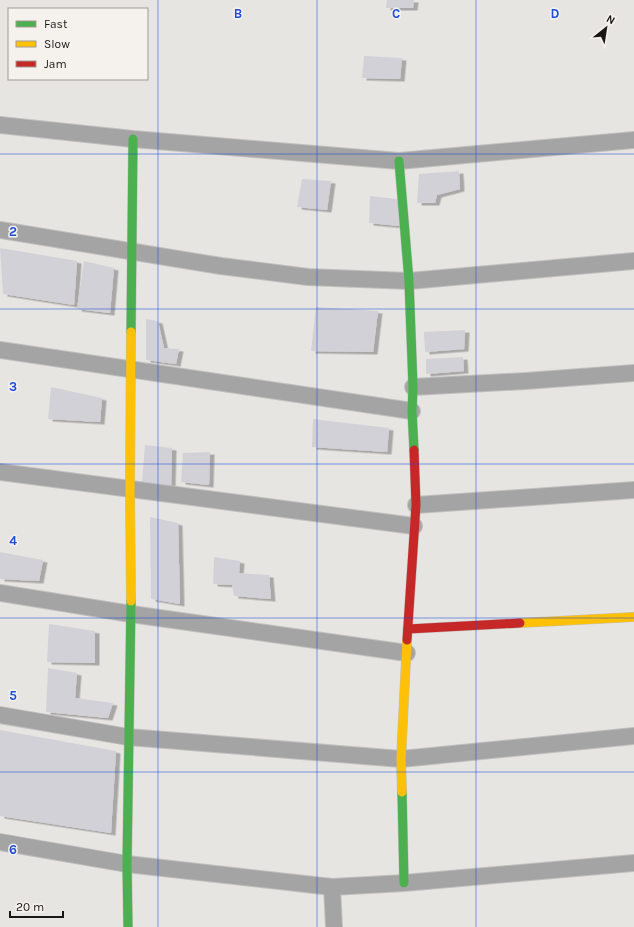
<svg xmlns="http://www.w3.org/2000/svg" width="634" height="927" viewBox="0 0 634 927" font-family="Karla,sans-serif">
	<style>
		.building { fill: #d3d1d8; filter: url(#shadow) }
		.lines { fill: none; stroke-linecap: round; stroke-linejoin: round }
		.street-casing { stroke: #c1c0be; stroke-width: 18 }
		.fast-casing { stroke: #c1c0be; stroke-width: 10 }
		.slow-casing { stroke: #c1c0be; stroke-width: 10 }
		.jam-casing { stroke: #c1c0be; stroke-width: 10 }
		.street { stroke: #a5a4a4; stroke-width: 16 }
		.fast { stroke: #4caf50; stroke-width: 9 }
		.slow { stroke: #ffc107; stroke-width: 9 }
		.jam { stroke: #c62828; stroke-width: 9 }
		.grid { fill: none; stroke: #1d4ed8; stroke-width: 1; stroke-opacity: 0.55 }
		.grid-label { font-size: 13px; text-anchor: middle; font-weight: bold; fill: #1d4ed8; stroke: #f5f2ee; stroke-width: 3; stroke-linejoin: round; paint-order: stroke }
	</style>
	<defs>
		<filter id="shadow"><feDropShadow dx="4.5" dy="2.5" stdDeviation="0" flood-color="#0004"/></filter>
	</defs>
	<rect width="100%" height="100%" fill="#e7e5e2"/>
	<!-- building -->
	<g class="building">
		<polygon points="387,0 414,0 413,8 386,8"/>
		<polygon points="364,56 402,58 400,79 362,78"/>
		<polygon points="459,171 460,189 437,195 435,203 417,203 419,174"/>
		<polygon points="302,179 331,181 327,210 297,207"/>
		<polygon points="370,196 397,199 400,226 369,223"/>
		<polygon points="0,248 77,261 74,305 3,294"/>
		<polygon points="84,261 114,268 110,313 77,309"/>
		<polygon points="316,307 378,311 373,352 311,351"/>
		<polygon points="146,319 158,321 164,348 179,349 176,364 146,360"/>
		<polygon points="465,330 464,349 425,352 424,332"/>
		<polygon points="463,357 464,371 426,374 426,359"/>
		<polygon points="51,387 102,398 100,422 48,419"/>
		<polygon points="313,419 389,428 387,452 312,447"/>
		<polygon points="145,445 172,448 171,487 142,483"/>
		<polygon points="210,452 209,485 181,482 183,453"/>
		<polygon points="150,517 178,523 180,604 151,599"/>
		<polygon points="0,552 43,560 39,581 0,579"/>
		<polygon points="214,557 240,561 239,573 269,575 271,599 234,596 232,585 213,584"/>
		<polygon points="49,624 95,631 95,663 47,662"/>
		<polygon points="48,668 77,673 75,698 113,703 108,718 46,712"/>
		<polygon points="0,730 116,751 111,833 0,816"/>
	</g>
	<g class="lines">
		<!-- street casing -->
		<g class="street-casing">
			<g id="street">
				<polyline points="0,125 133,139 399,161 634,140"/>
				<polyline points="0,230 221,266 308,277 409,281 634,261"/>
				<polyline points="0,350 412,411"/>
				<polyline points="413,387 526,381 634,373"/>
				<polyline points="0,472 414,526"/>
				<polyline points="416,505 634,490"/>
				<polyline points="0,593 131,614 407,653"/>
				<polyline points="0,715 128,737 401,759 634,736"/>
				<polyline points="0,842 127,864 332,887 404,883 634,863"/>
				<polyline points="332,887 334,927"/>
			</g>
		</g>
		<!-- fast casing -->
		<g class="fast-casing">
			<g id="fast">
				<polyline points="399,161 409,281 413,387 412,411 414,450"/>
				<polyline points="131,332 133,139"/>
				<polyline points="402,792 404,883"/>
				<polyline points="128,927 127,864 131,601"/>
			</g>
		</g>
		<!-- slow casing -->
		<g class="slow-casing">
			<g id="slow">
				<polyline points="131,601 130,490 131,332"/>
				<polyline points="520,623 634,617"/>
				<polyline points="402,792 401,759 407,640"/>
			</g>
		</g>
		<!-- jam casing -->
		<g class="jam-casing">
			<g id="jam">
				<polyline points="408,629 520,623"/>
				<polyline points="407,640 416,505 414,450"/>
			</g>
		</g>
		<!-- street -->
		<use href="#street" class="street"/>
		<!-- fast -->
		<use href="#fast" class="fast"/>
		<!-- slow -->
		<use href="#slow" class="slow"/>
		<!-- jam -->
		<use href="#jam" class="jam"/>
	</g>
	<!-- grid -->
	<path class="grid" d="M158,0V927M317,0V927M476,0V927M0,154H634M0,309H634M0,464H634M0,618H634M0,772H634"/>
	<g class="grid-label">
		<text x="238" y="18">B</text>
		<text x="396" y="18">C</text>
		<text x="555" y="18">D</text>
		<text x="13" y="236">2</text>
		<text x="13" y="391">3</text>
		<text x="13" y="545">4</text>
		<text x="13" y="700">5</text>
		<text x="13" y="854">6</text>
	</g>
	<!-- legend -->
	<rect x="8" y="8" width="140" height="72" fill="#f5f2ee" stroke="#9d9a97"/>
	<rect x="16" y="21" width="20" height="6" fill="#4caf50" stroke="#9d9a97"/>
	<text x="44" y="28" font-size="12" fill="#181715">Fast</text>
	<rect x="16" y="41" width="20" height="6" fill="#ffc107" stroke="#9d9a97"/>
	<text x="44" y="48" font-size="12" fill="#181715">Slow</text>
	<rect x="16" y="61" width="20" height="6" fill="#c62828" stroke="#9d9a97"/>
	<text x="44" y="68" font-size="12" fill="#181715">Jam</text>
	<!-- north arrow -->
	<g transform="translate(606 28) rotate(30)" stroke="#f5f2ee" stroke-width="3" paint-order="stroke">
	<path d="M0-3L7 15L0 10L-7 15Z" fill="#181715"/>
	<text y="-6" font-size="11" font-weight="bold" text-anchor="middle" fill="#181715">N</text>
	</g>
	<!-- scale -->
	<path d="M10 911v6h53v-6" fill="none" stroke="#181715" stroke-width="2"/>
	<text x="16" y="911" font-size="12" fill="#181715" stroke="#f5f2ee" stroke-width="3" paint-order="stroke">20 m</text>
</svg>
